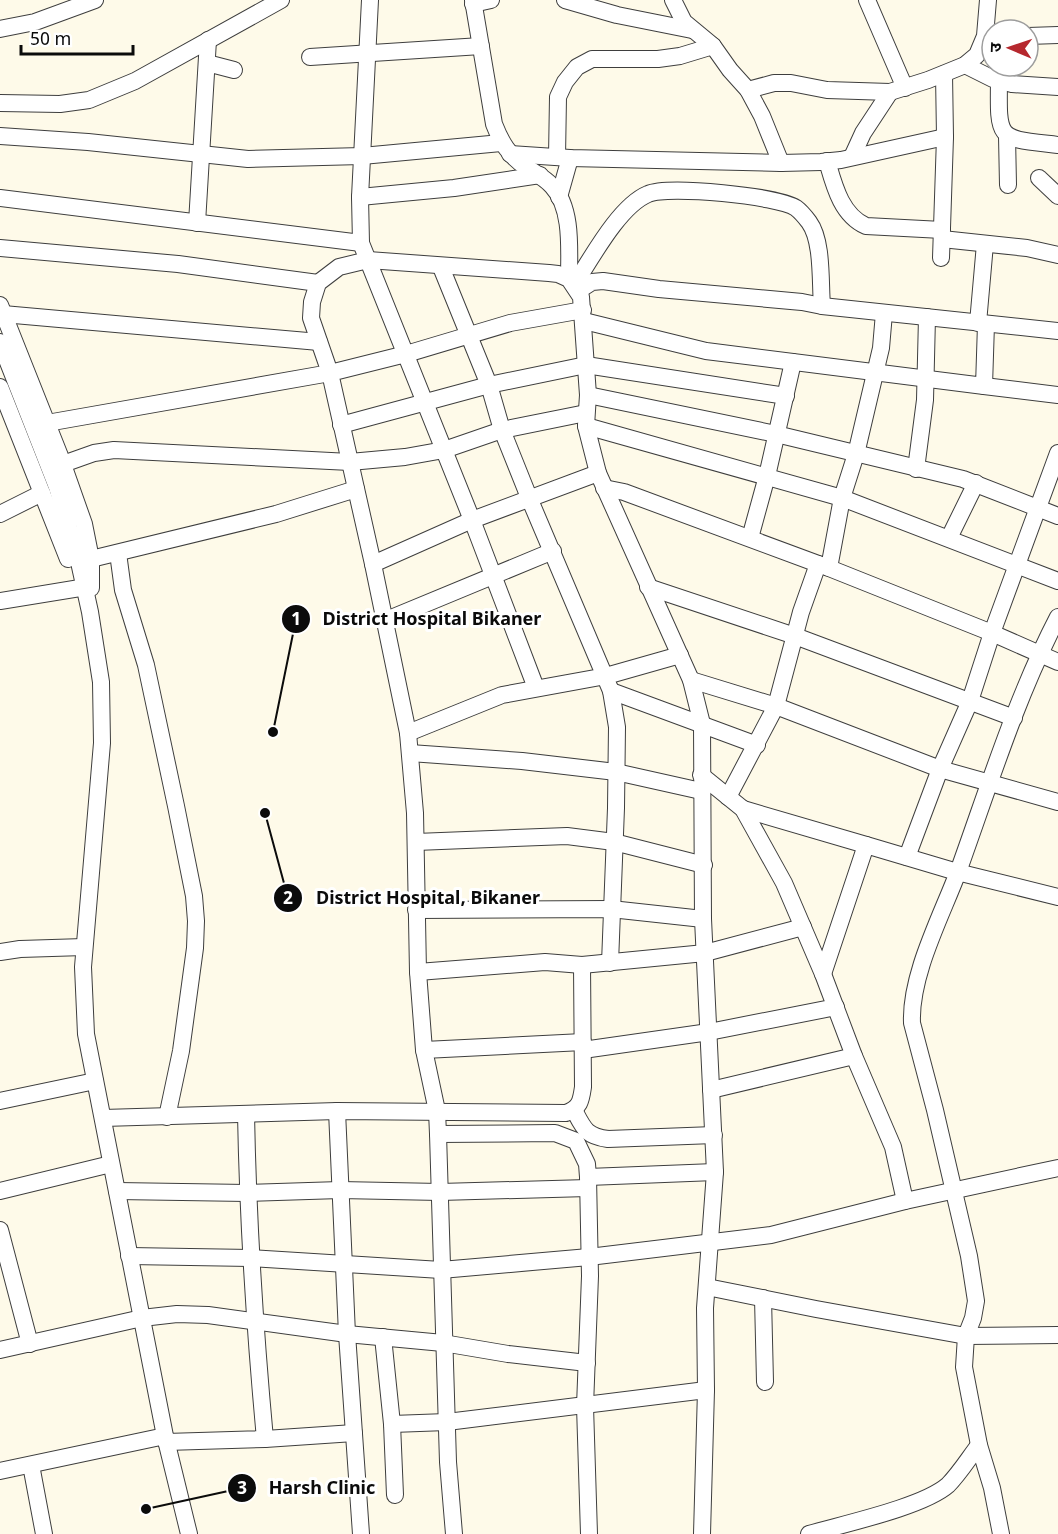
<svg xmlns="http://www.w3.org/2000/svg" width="1058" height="1534" viewBox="0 0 1058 1534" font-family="Georgia,'Noto Sans Devanagari',serif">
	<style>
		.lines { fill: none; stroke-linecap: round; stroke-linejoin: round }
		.minor-casing { stroke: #3e3e3e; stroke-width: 18 }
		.minor { stroke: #fff; stroke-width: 16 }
		.leader { fill: none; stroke: #0b0b0b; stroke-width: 2 }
		.callout-dot { fill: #0b0b0b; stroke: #fff; stroke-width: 2 }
		.mark-label { font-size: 18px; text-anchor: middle; font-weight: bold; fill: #fff }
		.callout-label { font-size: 18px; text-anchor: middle; font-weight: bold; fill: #0b0b0b; stroke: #fff; stroke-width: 6; stroke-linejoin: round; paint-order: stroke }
	</style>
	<rect width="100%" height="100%" fill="#fefae9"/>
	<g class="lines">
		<!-- minor casing -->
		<g class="minor-casing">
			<g id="minor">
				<polyline points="370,0 360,197 361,243 472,520 536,688"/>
				<path d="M473,0L494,124C501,142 509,156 526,167C535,173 545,178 552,186C573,208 569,251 569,279"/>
				<polyline points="565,0 617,15 692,30"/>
				<polyline points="673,0 684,22 713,46 730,70 748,90 762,116 781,163"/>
				<polyline points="867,0 905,88"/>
				<polyline points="473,4 491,0"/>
				<polyline points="0,29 35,22 95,0"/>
				<polyline points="1028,36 1058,35"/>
				<polyline points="310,57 481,46"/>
				<polyline points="207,63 234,70"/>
				<polyline points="965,65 993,79 1012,84 1058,87"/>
				<path d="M999,81C998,142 998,138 1058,145"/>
				<polyline points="748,90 774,83 791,83 827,90 890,92 928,80 965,65 977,55 985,36 988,0"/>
				<polyline points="0,103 60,104 89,100 135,81 281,0"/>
				<polyline points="0,136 88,142 248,159 362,156 501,143"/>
				<polyline points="1007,136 1008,185"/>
				<polyline points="510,154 570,158 781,163 821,162 841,160 945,137"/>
				<polyline points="557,157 558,97 565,82 577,67 592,59 658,59 680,56 713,46"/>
				<polyline points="852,157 863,133 890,92"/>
				<path d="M827,161C834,185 841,215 866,226L942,230"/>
				<polyline points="1039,178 1058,196"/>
				<polyline points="360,197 454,188 540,175"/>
				<polyline points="559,197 570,158"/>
				<polyline points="0,198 361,243"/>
				<polyline points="197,223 208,40"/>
				<polyline points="942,239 1027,248 1058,255"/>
				<polyline points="0,248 178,264 318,283"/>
				<polyline points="941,258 945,137 944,74"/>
				<polyline points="441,267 489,385 502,430 530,500 611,691 617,727 616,808 610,963"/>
				<path d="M574,285C591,259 619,206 648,194C668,185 778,196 796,208C800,211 806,218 809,222C823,241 820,282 822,306"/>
				<polyline points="578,291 592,282 603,281 659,289 802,302 822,306 1058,331"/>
				<polyline points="0,305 60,456 84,524 91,559 91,588"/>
				<polyline points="3,314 319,342"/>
				<polyline points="584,321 706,351 984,386 986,324"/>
				<polyline points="978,323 985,244"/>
				<polyline points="0,342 57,487 79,562 90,612 101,682 102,743 83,967 86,1034 165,1436 189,1534"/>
				<polyline points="984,386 1058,395"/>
				<polyline points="0,387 68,559"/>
				<polyline points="588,395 776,434 963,479 1058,516"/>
				<polyline points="47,423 330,373 311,318 312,302 318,283 339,267 368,260 549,273 558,274 569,279 581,297 588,395 586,426 598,473 691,680 702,724 703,919 715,1172 705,1308 706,1390 702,1534"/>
				<polyline points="341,425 489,385 586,365 786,396"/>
				<polyline points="586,426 842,498 1058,581"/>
				<polyline points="63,464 94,453 114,450 350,462 405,457 444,450 502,430 586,413"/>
				<polyline points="916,469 925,400 927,317"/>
				<polyline points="604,488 624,492 829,568 992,633 1058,662"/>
				<polyline points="0,514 42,493"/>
				<polyline points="750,538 767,476 793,362"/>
				<polyline points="949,538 976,483"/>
				<polyline points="118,553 123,590 146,665 176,806 194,896 196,921 195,948 181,1051 167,1117"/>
				<polyline points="91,559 276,514 356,489"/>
				<polyline points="373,564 472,520 598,473"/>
				<polyline points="829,568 842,498 856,454 881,348 884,313"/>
				<polyline points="648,587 795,636 1014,718"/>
				<polyline points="0,601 80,588"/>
				<polyline points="384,621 553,551"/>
				<polyline points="691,680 776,706 940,769 1058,802"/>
				<polyline points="611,691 757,745"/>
				<polyline points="408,733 502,695 606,676 680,655"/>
				<polyline points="410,753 522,761 616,772 701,791"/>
				<polyline points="701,775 743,809 784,883 823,974 854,1056 893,1147 905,1201"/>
				<polyline points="728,797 776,706 801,612 818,564"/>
				<polyline points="743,809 866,845"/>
				<polyline points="416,842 567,836 614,842 704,865"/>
				<polyline points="907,857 940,769 970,701 992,633 1058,453"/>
				<polyline points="416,910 611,909 703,919"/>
				<polyline points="0,952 20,949 84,947"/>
				<polyline points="418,972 545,962 582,965 705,953 803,927"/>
				<polyline points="823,974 866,845 957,872 1058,897"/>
				<polyline points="424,1050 583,1042"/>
				<polyline points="583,1050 709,1032 836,1007"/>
				<polyline points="711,1090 854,1056"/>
				<polyline points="0,1101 95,1081"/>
				<path d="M574,1110C584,1129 586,1136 608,1139L714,1135"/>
				<polyline points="337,1111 347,1334 361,1534"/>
				<path d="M103,1118L337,1111L566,1113C580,1108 581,1101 583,1087L582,965"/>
				<polyline points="438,1134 555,1133 576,1141 587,1164 588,1177 590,1276 585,1406 589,1534"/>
				<polyline points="588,1177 715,1172"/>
				<polyline points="0,1191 111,1164"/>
				<polyline points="117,1191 247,1193 340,1190 440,1192 588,1188"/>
				<polyline points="0,1230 30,1344"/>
				<polyline points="129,1256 251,1258 441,1270 589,1257 771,1235 905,1201 1058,1168"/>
				<polyline points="707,1287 816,1309 966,1336 1058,1335"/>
				<polyline points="763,1298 765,1382"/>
				<polyline points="383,1337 392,1424 395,1495"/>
				<polyline points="0,1350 142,1318 177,1314 208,1315 347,1334 443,1343 508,1354 587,1363"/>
				<polyline points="392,1424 447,1422 706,1390"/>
				<polyline points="265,1439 354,1433"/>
				<path d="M166,1442L265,1439C255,1331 248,1223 246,1114"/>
				<polyline points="31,1465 44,1534"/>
				<polyline points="0,1471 165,1436"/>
				<polyline points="454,1534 448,1462 438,1134 437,1111 424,1050 418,972 415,813 408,733 373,564 330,373 406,354 510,323 583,310"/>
				<path d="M809,1534C843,1524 923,1507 948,1485C959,1474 969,1458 979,1445"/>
				<path d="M1001,1534L992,1488L979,1445L964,1367L966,1336L973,1318L976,1301L969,1256L935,1110L912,1023C910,975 941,917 958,872C989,786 1016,698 1058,617"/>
			</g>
		</g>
		<!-- minor -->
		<use href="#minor" class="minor"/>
	</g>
	<!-- callouts -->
	<path class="leader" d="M273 732L296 619M265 813L288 898M146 1509L242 1488"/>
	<g class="callout-dot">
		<circle cx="273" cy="732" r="6"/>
		<circle cx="265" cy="813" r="6"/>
		<circle cx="146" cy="1509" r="6"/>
		<circle cx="296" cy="619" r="15"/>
		<circle cx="288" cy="898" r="15"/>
		<circle cx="242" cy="1488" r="15"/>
	</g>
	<g class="mark-label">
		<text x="296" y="625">1</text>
		<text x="288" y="904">2</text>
		<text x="242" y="1494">3</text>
	</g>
	<g class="callout-label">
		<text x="432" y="625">District Hospital Bikaner</text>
		<text x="428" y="904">District Hospital, Bikaner</text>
		<text x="322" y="1494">Harsh Clinic</text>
	</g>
	<!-- north arrow -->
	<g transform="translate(1010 48) rotate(272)"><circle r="28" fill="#ffffff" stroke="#9d9d9d" stroke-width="1.5"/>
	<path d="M0-4.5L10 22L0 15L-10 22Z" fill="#b6282e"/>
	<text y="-9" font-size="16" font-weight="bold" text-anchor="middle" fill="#0b0b0b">उ</text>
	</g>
	<!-- scale -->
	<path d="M21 45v9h112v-9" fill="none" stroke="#0b0b0b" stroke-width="3"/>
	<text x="30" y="45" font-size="18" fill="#0b0b0b" stroke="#ffffff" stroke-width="4.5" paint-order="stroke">50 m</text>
</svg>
